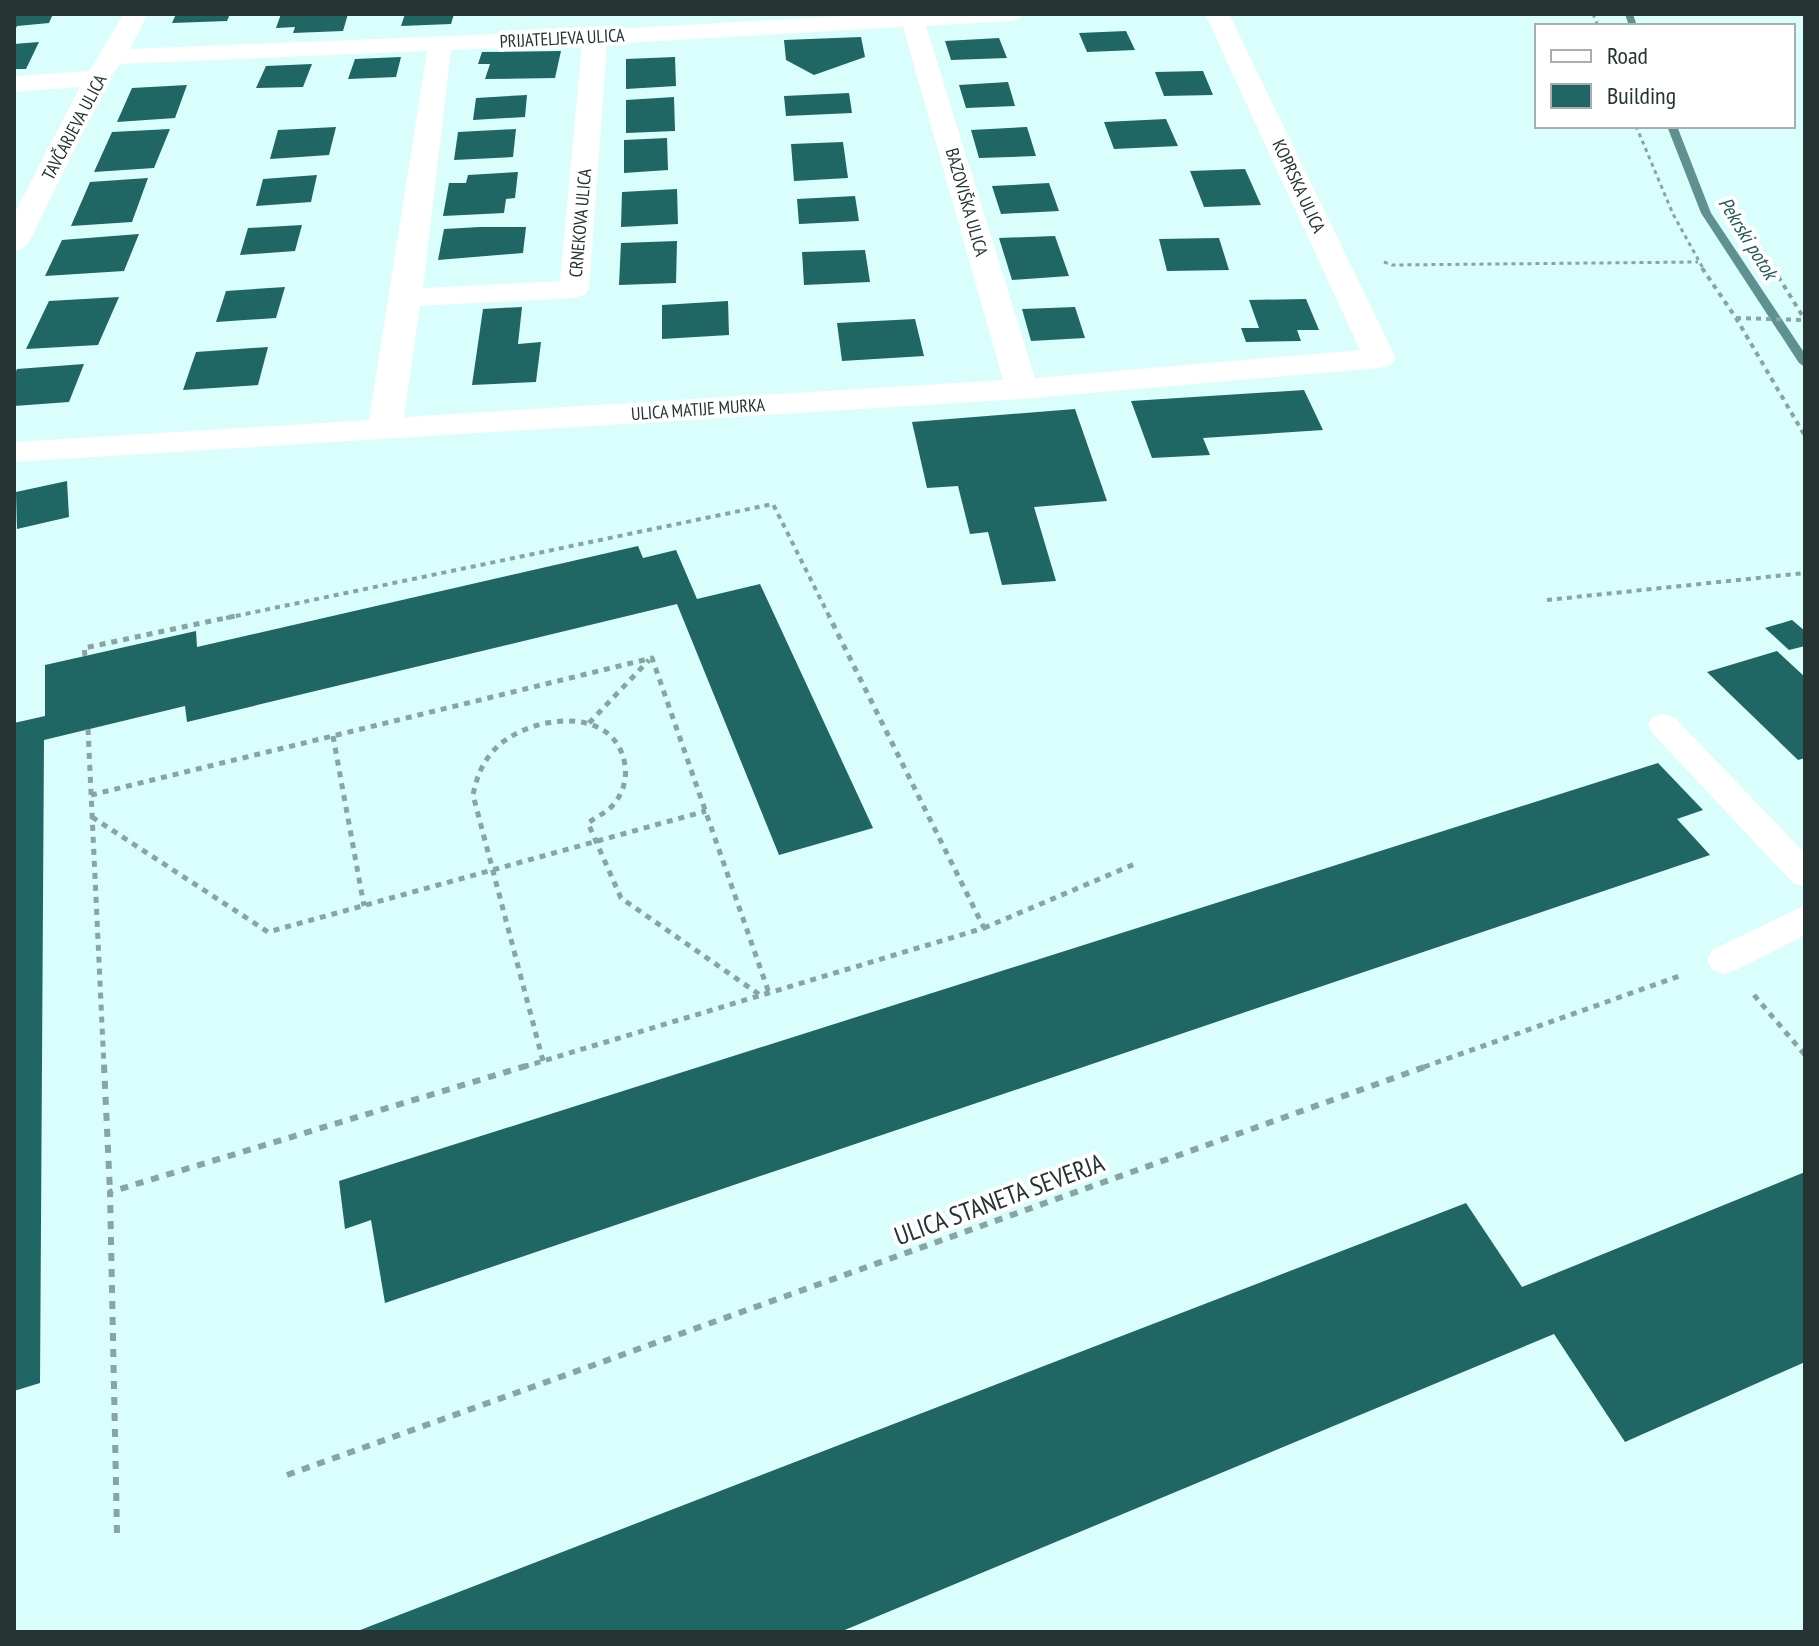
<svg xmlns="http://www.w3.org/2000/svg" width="1819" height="1646" viewBox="0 0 1819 1646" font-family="'PT Sans Narrow',sans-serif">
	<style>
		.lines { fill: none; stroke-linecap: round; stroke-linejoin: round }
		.stream { fill: #5e918f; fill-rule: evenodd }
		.building { fill: #1f6664 }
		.path-far3 { stroke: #89a4a3; stroke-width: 3; stroke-dasharray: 4 4; stroke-linecap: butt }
		.path-far2 { stroke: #89a4a3; stroke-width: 4; stroke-dasharray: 5 5; stroke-linecap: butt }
		.path-far1 { stroke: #89a4a3; stroke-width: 5; stroke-dasharray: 6 6; stroke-linecap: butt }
		.path { stroke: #89a4a3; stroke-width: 6; stroke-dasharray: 8 8; stroke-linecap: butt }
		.service { fill: #fff; fill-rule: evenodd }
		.minor { fill: #fff; fill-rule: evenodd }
		.labels { text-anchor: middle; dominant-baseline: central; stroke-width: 8; stroke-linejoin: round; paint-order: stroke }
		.far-street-label { font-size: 18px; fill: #253433; stroke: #fff }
		.far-water-label { font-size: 20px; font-style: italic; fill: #235c5a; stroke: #fff }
		.near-street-label { font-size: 26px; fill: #253433; stroke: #fff }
	</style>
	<rect width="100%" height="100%" fill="#d9fefc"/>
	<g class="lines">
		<!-- stream -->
		<g class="stream">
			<polygon points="1625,14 1633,14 1637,26 1629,26"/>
			<polygon points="1667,126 1677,126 1711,213 1805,354 1805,367 1799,363 1701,213"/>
		</g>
	</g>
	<!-- building -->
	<g class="building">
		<polygon points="14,14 53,14 49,23 17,26 14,32"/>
		<polygon points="176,14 230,14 227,21 172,23"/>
		<polygon points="281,14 348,14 343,31 293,33 295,27 276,28"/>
		<polygon points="405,14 454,14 451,24 401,26"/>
		<polygon points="1126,31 1135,50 1087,52 1079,33"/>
		<polygon points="861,37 865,57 814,75 786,60 784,40"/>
		<polygon points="999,38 1007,58 951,60 945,41"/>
		<polygon points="39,42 26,69 14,69 14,44"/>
		<polygon points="561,51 555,78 485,79 490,64 478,64 482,52"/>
		<polygon points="401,57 396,77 348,79 355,59"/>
		<polygon points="675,57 676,86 626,89 626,59"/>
		<polygon points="312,64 303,87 256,88 266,66"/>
		<polygon points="1203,71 1213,95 1164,96 1155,72"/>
		<polygon points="1008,82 1015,106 966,108 959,85"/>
		<polygon points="187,85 175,118 117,122 132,88"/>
		<polygon points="849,93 852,113 786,116 784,96"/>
		<polygon points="527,95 525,117 473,120 476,98"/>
		<polygon points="674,97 675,131 626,133 626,100"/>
		<polygon points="1166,119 1178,146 1114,149 1104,122"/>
		<polygon points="336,127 329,155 270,159 278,130"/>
		<polygon points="1027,127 1036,156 979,158 971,130"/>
		<polygon points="170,129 154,168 94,172 112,132"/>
		<polygon points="516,129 513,157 454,160 458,132"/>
		<polygon points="667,138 668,170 624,173 624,140"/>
		<polygon points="843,142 848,178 794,181 791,144"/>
		<polygon points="1245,169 1261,205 1204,207 1190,171"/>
		<polygon points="518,172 515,198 506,199 504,213 443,216 449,183 466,183 468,175"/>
		<polygon points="317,175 311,202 256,206 263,179"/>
		<polygon points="148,178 132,222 71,226 90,182"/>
		<polygon points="1049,183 1059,211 1001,214 992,186"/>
		<polygon points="677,189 678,224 621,227 622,192"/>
		<polygon points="855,196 859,221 799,224 797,199"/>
		<polygon points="302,225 295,251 240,255 248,228"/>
		<polygon points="480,227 526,227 523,253 438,260 444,229"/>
		<polygon points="139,234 124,271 45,276 62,240"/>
		<polygon points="1055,236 1069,276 1012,280 999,238"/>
		<polygon points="1219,238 1229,270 1167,271 1159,239"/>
		<polygon points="677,241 676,283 619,285 621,243"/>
		<polygon points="865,250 870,282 804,285 802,252"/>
		<polygon points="285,287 276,318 216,322 226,291"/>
		<polygon points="119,297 98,345 26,349 49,301"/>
		<polygon points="1306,299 1319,330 1297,330 1301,341 1246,342 1241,328 1259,328 1249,300"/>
		<polygon points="728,301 729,335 662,339 662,305"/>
		<polygon points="522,307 518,344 541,342 536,382 472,385 483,309"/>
		<polygon points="1075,307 1085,338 1031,341 1022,309"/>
		<polygon points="915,319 924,356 842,361 837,323"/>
		<polygon points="268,347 258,385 183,390 196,352"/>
		<polygon points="84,364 69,402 14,406 14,376 17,369"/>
		<polygon points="1304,390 1323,430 1203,438 1210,455 1152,458 1131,401"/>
		<polygon points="1075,409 1107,501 1034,507 1056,581 1002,585 988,532 970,534 958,486 927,488 912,422"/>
		<polygon points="67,481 69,517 17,529 16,492"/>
		<polygon points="638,546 643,558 676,550 697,599 760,584 873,828 779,855 677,604 187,722 185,706 44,740 40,1383 14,1391 14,723 45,716 45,665 196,631 197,647"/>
		<polygon points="1792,620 1805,631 1805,646 1789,650 1765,628"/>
		<polygon points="1777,651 1805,677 1805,758 1798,760 1707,672"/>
		<polygon points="1658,763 1703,810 1677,819 1710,855 385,1303 371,1220 345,1229 339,1181"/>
		<polygon points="1805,1172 1805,1362 1625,1442 1554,1334 840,1632 355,1632 1466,1203 1522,1287"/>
	</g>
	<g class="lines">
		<!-- path-far3 -->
		<g class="path-far3">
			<polyline points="1593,14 1598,26"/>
			<polyline points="1636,126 1673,214 1704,270"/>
			<polyline points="1749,231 1774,270"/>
			<polyline points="1384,262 1392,265 1698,262"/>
		</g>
		<!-- path-far2 -->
		<g class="path-far2">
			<polyline points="1702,268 1736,318 1805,436"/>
			<polyline points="1773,268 1805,320"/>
			<polyline points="1736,318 1804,320"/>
			<polyline points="1547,600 1805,573"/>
			<polyline points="226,618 773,504 830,618"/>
		</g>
		<!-- path-far1 -->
		<g class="path-far1">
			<polyline points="85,656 84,648 235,616"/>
			<polyline points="589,723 649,660"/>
			<polyline points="88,729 104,1067"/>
			<polyline points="333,736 364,906"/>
			<polyline points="91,795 652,658 769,993"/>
			<polyline points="92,817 268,932 706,811"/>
			<polyline points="984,928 1137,863"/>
			<polyline points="1754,995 1805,1055"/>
			<path d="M543,1061L473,795C477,776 483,760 498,746C532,715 615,704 625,765C627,779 623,794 613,805C606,813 596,817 588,823L621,898L760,995"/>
			<polyline points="523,1067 984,928 829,616"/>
			<polyline points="1424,1067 1682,975"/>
		</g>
		<!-- path -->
		<g class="path">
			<polyline points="104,1065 110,1192"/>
			<polyline points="287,1475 1430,1065"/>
			<polyline points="117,1533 110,1192 529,1065"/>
		</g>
		<!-- service -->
		<g class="service">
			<polygon points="1663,714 1674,717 1805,853 1805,887 1793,883 1652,733 1648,725 1652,717"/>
			<polygon points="1805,905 1805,935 1736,970 1724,974 1712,970 1707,960 1712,950"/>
		</g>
		<!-- minor -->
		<path class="minor" d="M124,14H148L130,49L595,30L882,14H1023L1019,19L1011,21L926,26L1035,378L1360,350L1205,14H1229L1396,358L1391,365L1380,368L1022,399L14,462V442L369,420L427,51L120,64L109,79L29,242L24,248L14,251V214L80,87L14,92V76L89,71ZM903,27L1003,380L404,417L420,306L574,298L585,295L589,289L607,44ZM582,45L560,281L423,288L451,50Z"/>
	</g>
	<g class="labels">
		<!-- far-street labels -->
		<g class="far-street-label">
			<text transform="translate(562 38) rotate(-3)">PRIJATELJEVA ULICA</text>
			<text transform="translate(74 127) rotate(-62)">TAVČARJEVA ULICA</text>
			<text transform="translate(1299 186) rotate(65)">KOPRSKA ULICA</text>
			<text transform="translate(967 202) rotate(74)">BAZOVIŠKA ULICA</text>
			<text transform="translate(580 223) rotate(-85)">CRNEKOVA ULICA</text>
			<text transform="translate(698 409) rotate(-4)">ULICA MATIJE MURKA</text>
		</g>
		<!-- far-water labels -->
		<g class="far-water-label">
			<text transform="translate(1748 238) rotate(58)">Pekrski potok</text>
		</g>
		<!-- near-street labels -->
		<g class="near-street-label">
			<text transform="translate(999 1199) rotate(-20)">ULICA STANETA SEVERJA</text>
		</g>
	</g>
	<!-- border -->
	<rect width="1819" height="1646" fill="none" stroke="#253433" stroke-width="32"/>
	<!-- legend -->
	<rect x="1535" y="24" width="260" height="104" fill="#ffffff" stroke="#a8aead" stroke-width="2"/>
	<rect x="1551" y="50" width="40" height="12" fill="#ffffff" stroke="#a8aead" stroke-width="2"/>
	<text x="1607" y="64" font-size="24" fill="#253433">Road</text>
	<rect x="1551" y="84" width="40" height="24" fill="#1f6664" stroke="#a8aead" stroke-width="2"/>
	<text x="1607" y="104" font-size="24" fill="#253433">Building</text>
</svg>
